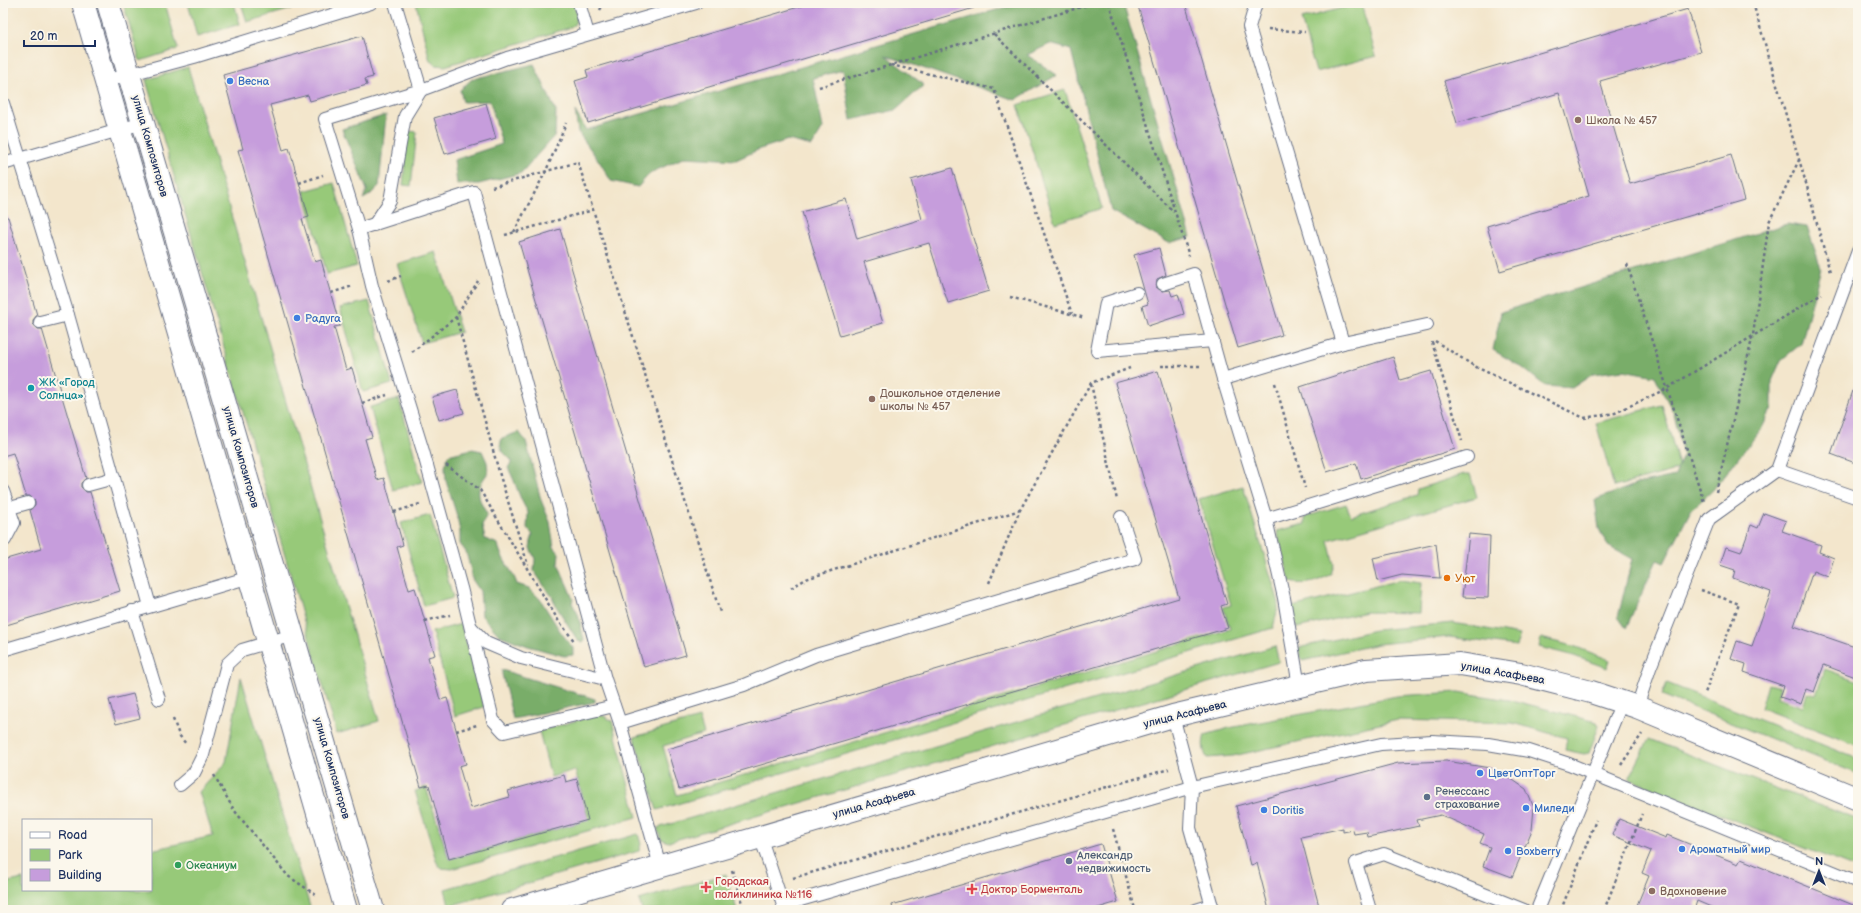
<svg xmlns="http://www.w3.org/2000/svg" width="1861" height="913" viewBox="0 0 1861 913" font-family="'Balsamiq Sans',sans-serif">
	<style>
		.green { fill: #97c979; stroke: #597c6c }
		.forest { fill: #79ad69; stroke: #4a6e64 }
		.building { fill: #c69ddc }
		.lines { fill: none; stroke-linecap: round; stroke-linejoin: round }
		.lane-casing { stroke: #676f84; stroke-width: 14 }
		.secondary-casing { stroke: #676f84; stroke-width: 24 }
		.path { stroke: #676f84; stroke-width: 2.5; stroke-dasharray: 3 3; stroke-linecap: butt }
		.lane { stroke: #fff; stroke-width: 12 }
		.secondary { stroke: #fff; stroke-width: 22 }
		.shop-dot { fill: #3f7fe0; stroke: #fbf7ec; stroke-width: 1.5 }
		.education-dot { fill: #8d6e63; stroke: #fbf7ec; stroke-width: 1.5 }
		.culture-dot { fill: #0f9aa8; stroke: #fbf7ec; stroke-width: 1.5 }
		.food-dot { fill: #e8710a; stroke: #fbf7ec; stroke-width: 1.5 }
		.service-dot { fill: #5c6f8a; stroke: #fbf7ec; stroke-width: 1.5 }
		.leisure-dot { fill: #2e9e5b; stroke: #fbf7ec; stroke-width: 1.5 }
		.health-dot { fill: #e0444e; stroke: #fbf7ec; stroke-width: 1.5 }
		.labels { text-anchor: middle; dominant-baseline: central; stroke-width: 4; stroke-linejoin: round; paint-order: stroke }
		.shop-label { font-size: 11px; fill: #366cbe; stroke: #fbf7ec; text-anchor: start }
		.education-label { font-size: 11px; fill: #785e54; stroke: #fbf7ec; text-anchor: start }
		.street-label { font-size: 11px; fill: #1b2f5e; stroke: #fbf7ec }
		.culture-label { font-size: 11px; fill: #0d838f; stroke: #fbf7ec; text-anchor: start }
		.food-label { font-size: 11px; fill: #c56008; stroke: #fbf7ec; text-anchor: start }
		.service-label { font-size: 11px; fill: #4e5e75; stroke: #fbf7ec; text-anchor: start }
		.leisure-label { font-size: 11px; fill: #27864d; stroke: #fbf7ec; text-anchor: start }
		.health-label { font-size: 11px; fill: #be3a42; stroke: #fbf7ec; text-anchor: start }
	</style>
	<rect width="100%" height="100%" fill="#fbf7ec"/>
	<filter id="ink" filterUnits="userSpaceOnUse"><feTurbulence type="fractalNoise" baseFrequency=".025" numOctaves="2"/><feDisplacementMap in="SourceGraphic" scale="8" xChannelSelector="R" yChannelSelector="G"/><feConvolveMatrix kernelMatrix="1 2 1 2 8 2 1 2 1" color-interpolation-filters="sRGB"/></filter>
	<filter id="wash" filterUnits="userSpaceOnUse"><feTurbulence type="fractalNoise" baseFrequency=".012" numOctaves="4" result="noise"/><feDisplacementMap in="SourceGraphic" scale="16" xChannelSelector="R" yChannelSelector="G"/><feGaussianBlur stdDeviation="0.9" result="paint"/><feColorMatrix in="noise" values="0 0 0 0 0 0 0 0 0 0 0 0 0 0 0 0 0 1.4 0 .05"/><feComposite in="paint" operator="in"/></filter>
	<g filter="url(#wash)">
		<rect width="100%" height="100%" fill="#f3e6cc"/>
		<!-- green -->
		<g class="green">
			<polygon points="123,3 165,3 178,49 140,61"/>
			<polygon points="188,3 234,3 240,24 197,37"/>
			<polygon points="241,3 312,3 247,22"/>
			<path d="M416,3H573C577,12 580,19 572,27L445,66L436,65L430,61Z"/>
			<polygon points="1361,3 1376,56 1316,72 1301,19"/>
			<polygon points="188,67 379,721 337,734 146,80"/>
			<polygon points="1065,90 1102,208 1055,223 1018,105"/>
			<polygon points="408,131 417,132 411,186 403,185"/>
			<polygon points="334,183 357,266 327,274 304,191"/>
			<polygon points="436,252 461,332 422,343 397,264"/>
			<polygon points="369,301 392,384 363,392 340,308"/>
			<polygon points="399,399 422,482 393,490 370,407"/>
			<polygon points="1662,405 1680,469 1614,487 1596,423"/>
			<path d="M1464,474H1470L1477,497L1328,540L1334,565L1331,574C1317,582 1306,586 1290,582L1277,531L1305,524V517L1346,504L1351,516L1417,495L1418,489Z"/>
			<polygon points="1243,486 1279,603 1273,628 657,810 634,737 699,718 704,734 663,746 677,795 1230,629 1223,607 1231,605 1199,499"/>
			<polygon points="430,515 453,598 424,606 401,523"/>
			<polygon points="1400,580 1421,583 1419,613 1366,612 1297,628 1292,607"/>
			<polygon points="1453,623 1520,635 1516,646 1449,637 1378,644 1302,661 1298,648 1375,630"/>
			<polygon points="461,624 484,707 455,716 432,632"/>
			<polygon points="1541,638 1576,647 1610,660 1607,668 1574,656 1539,647"/>
			<polygon points="1275,646 1279,662 668,842 661,839 657,828"/>
			<polygon points="1825,669 1858,681 1858,746 1761,708 1768,684 1780,687 1777,698 1803,707 1807,693 1816,695"/>
			<polygon points="241,677 311,910 3,910 3,883 23,879 23,890 151,890 151,850 213,836 199,792 226,762"/>
			<polygon points="1667,683 1858,759 1858,774 1662,695"/>
			<path d="M1458,692L1515,701L1597,722L1599,726L1589,753L1584,754L1565,750L1567,738L1512,723L1398,720L1233,756L1207,758C1203,751 1202,743 1205,735L1229,728L1397,696Z"/>
			<polygon points="597,715 604,716 612,721 637,817 452,869 441,868 437,863 415,791 426,787 449,859 589,820 575,770 551,777 539,731"/>
			<polygon points="1649,739 1858,820 1858,869 1629,779"/>
			<polygon points="638,834 641,844 639,851 449,906 445,889"/>
			<polygon points="726,874 737,910 642,910 639,900"/>
		</g>
		<!-- forest -->
		<g class="forest">
			<polygon points="1020,3 1123,3 1191,237 1169,243 1111,211 1071,50 1050,44 1027,55 1057,75 1015,100 885,55 924,85 896,110 851,120 843,70 813,78 823,128 812,146 788,140 760,149 736,160 685,157 650,173 638,187 611,181 601,164 578,132 575,111 586,130"/>
			<polygon points="534,64 556,111 555,135 521,173 479,184 457,184 454,160 502,144 490,101 463,102 460,90 472,79"/>
			<polygon points="386,115 379,186 370,195 363,199 367,190 342,129"/>
			<polygon points="1787,224 1807,227 1821,268 1801,344 1781,360 1772,381 1772,408 1762,428 1712,491 1691,510 1664,563 1657,560 1626,628 1618,617 1632,559 1608,546 1599,529 1595,500 1637,484 1675,476 1683,455 1674,414 1655,376 1623,370 1593,374 1572,388 1545,386 1523,368 1493,350 1501,312"/>
			<path d="M519,432L526,441L541,500L550,522L554,547L559,553L558,563L573,599L572,603L578,614L584,640L583,642L578,641L556,606L552,596L547,590L534,571L535,559L530,548L531,541L533,535L527,528L528,512C518,497 517,484 508,468L512,461L503,452L500,446L502,438Z"/>
			<path d="M472,449L482,451L487,462L488,473C475,489 477,497 487,514L482,525L485,539L498,544C500,558 512,569 517,584L529,588L540,599L560,631L573,648V655L564,656L528,646L499,635L482,616L480,591L472,579L471,571L466,552L460,544V532L457,516L446,481L445,467L448,455Z"/>
			<polygon points="502,670 595,699 595,702 513,719 502,674"/>
		</g>
		<g id="blocks">
			<!-- building -->
			<g class="building">
				<polygon points="812,3 973,3 974,8 588,123 575,81 588,77 586,70"/>
				<polygon points="1149,3 1185,3 1282,335 1238,348 1138,6"/>
				<polygon points="1688,9 1701,52 1600,81 1630,184 1731,155 1744,200 1500,271 1487,226 1589,196 1559,93 1457,123 1444,81"/>
				<polygon points="362,36 373,77 365,79 367,85 310,101 308,95 270,105 283,150 289,148 309,217 302,219 315,262 321,260 340,326 334,327 346,370 352,368 372,437 365,439 377,480 384,478 403,545 397,547 409,590 415,588 435,655 428,657 440,700 447,698 466,764 459,766 471,808 510,797 508,791 564,775 566,782 577,779 588,820 449,859 429,785 421,787 238,150 243,149 223,75"/>
				<polygon points="486,103 496,139 445,154 434,118"/>
				<polygon points="952,168 989,291 948,303 929,243 864,262 883,323 840,336 802,212 846,199 857,239 922,219 911,180"/>
				<polygon points="3,217 8,217 37,315 33,320 33,324 38,329 42,329 86,478 81,483 81,487 86,492 90,492 120,591 3,626 3,560 41,549 30,510 35,505 35,501 30,496 26,496 13,453 3,456"/>
				<polygon points="560,229 686,655 644,667 519,242"/>
				<polygon points="1159,248 1166,275 1157,279 1156,287 1162,291 1170,290 1172,296 1178,294 1184,314 1148,326 1142,306 1148,304 1134,255"/>
				<polygon points="1393,357 1400,380 1431,371 1455,449 1361,479 1356,463 1327,472 1300,387"/>
				<polygon points="1158,371 1227,604 1221,606 1228,628 679,789 667,749 1179,598 1115,383"/>
				<polygon points="1855,385 1858,386 1858,464 1831,454"/>
				<polygon points="457,390 464,413 439,420 432,397"/>
				<polygon points="1764,513 1786,521 1782,531 1821,545 1819,552 1834,558 1828,577 1813,571 1794,626 1858,648 1858,678 1824,665 1814,692 1806,689 1801,704 1780,697 1784,686 1744,672 1746,664 1731,659 1737,641 1752,646 1771,592 1733,578 1735,570 1720,565 1726,547 1741,552 1751,525 1758,528"/>
				<polygon points="1469,534 1490,536 1488,598 1462,597"/>
				<polygon points="1436,544 1440,578 1402,575 1378,581 1373,558"/>
				<polygon points="133,694 140,718 116,724 109,700"/>
				<polygon points="1446,761 1490,768 1510,778 1526,789 1534,808 1532,830 1512,877 1483,866 1490,847 1480,843 1484,834 1441,815 1417,820 1419,826 1368,837 1367,832 1354,834 1353,830 1343,832 1343,828 1301,837 1320,910 1269,910 1257,863 1251,865 1236,806 1398,763"/>
				<polygon points="1619,819 1666,838 1667,835 1738,864 1741,859 1858,907 1858,910 1718,910 1697,901 1694,910 1635,910 1649,876 1642,873 1651,851 1612,835"/>
				<polygon points="1101,844 1118,902 1091,910 893,910 892,905"/>
			</g>
		</g>
	</g>
	<g filter="url(#ink)">
		<use href="#blocks" fill-opacity="0" stroke="#676f84" stroke-width="1"/>
		<g class="lines">
			<!-- lane casing -->
			<g class="lane-casing">
				<g id="lane">
					<polyline points="579,3 588,34"/>
					<polyline points="1256,3 1249,27 1343,343"/>
					<polyline points="105,81 194,57 371,3"/>
					<polyline points="3,103 68,315 150,606"/>
					<polyline points="3,164 143,123"/>
					<polyline points="374,225 390,201 405,116 421,90 395,3"/>
					<polyline points="359,229 474,192 605,679 620,723 660,866"/>
					<polyline points="1163,284 1194,274 1223,379 1266,519 1284,598 1299,686"/>
					<polyline points="1137,293 1106,303 1097,351 1213,341"/>
					<polyline points="40,322 68,315"/>
					<polyline points="1223,379 1343,343 1427,325"/>
					<polyline points="1777,470 1858,498"/>
					<polyline points="88,485 114,478"/>
					<polyline points="3,491 14,523 5,540 3,541"/>
					<polyline points="10,508 28,503"/>
					<polyline points="1266,519 1467,457"/>
					<polyline points="132,611 159,699"/>
					<polyline points="471,627 486,643 521,658 605,679"/>
					<polyline points="3,650 250,577"/>
					<polyline points="614,706 504,732 493,720 461,588 423,451 372,286 359,229 325,119 421,90 507,58 696,3"/>
					<polyline points="1637,707 1650,668 1709,519 1777,470 1858,251"/>
					<polyline points="1173,716 1192,787 1190,828 1213,910"/>
					<polyline points="620,723 744,685 816,655 1135,559 1121,517"/>
					<polyline points="180,785 194,773 203,755 227,664 242,650 293,635"/>
					<polyline points="760,836 783,905"/>
					<polyline points="784,910 783,905 1192,787 1381,744 1432,741 1488,744 1529,751 1569,764 1858,882"/>
					<polyline points="1196,910 1212,905"/>
					<polyline points="1370,910 1356,863 1384,854 1524,910"/>
					<polyline points="1537,910 1622,702"/>
				</g>
			</g>
			<!-- secondary casing -->
			<g class="secondary-casing">
				<g id="secondary">
					<polyline points="83,3 346,910"/>
					<polyline points="108,3 373,910"/>
					<polyline points="512,910 1173,716 1366,670 1460,664 1521,674 1591,692 1637,707 1858,799"/>
				</g>
			</g>
			<!-- path -->
			<g class="path">
				<polyline points="1109,3 1189,256"/>
				<polyline points="1753,3 1808,190 1830,272"/>
				<polyline points="600,10 604,3"/>
				<polyline points="1268,29 1305,32"/>
				<polyline points="994,34 1174,212"/>
				<polyline points="891,65 994,89 1072,314"/>
				<polyline points="819,87 1094,3"/>
				<polyline points="299,183 323,175"/>
				<polyline points="492,187 578,162 720,612"/>
				<polyline points="514,232 546,171 566,123"/>
				<polyline points="505,235 593,210"/>
				<polyline points="1627,264 1704,502"/>
				<polyline points="388,281 401,276"/>
				<polyline points="331,293 353,286"/>
				<polyline points="1010,297 1085,318"/>
				<polyline points="456,317 501,479 528,565"/>
				<polyline points="1435,341 1474,366 1584,418 1615,413 1666,389 1822,294"/>
				<polyline points="1432,342 1462,441"/>
				<polyline points="412,352 456,317 478,281"/>
				<polyline points="1161,366 1202,366"/>
				<polyline points="1275,383 1305,488"/>
				<polyline points="1091,384 1117,500"/>
				<polyline points="362,403 387,395"/>
				<polyline points="446,465 480,490 558,620 575,642"/>
				<polyline points="1716,492 1753,335 1769,222 1799,160"/>
				<polyline points="394,512 420,504"/>
				<polyline points="989,583 1020,510 1091,383 1130,368"/>
				<polyline points="791,588 806,579 1020,510"/>
				<polyline points="1701,590 1739,604 1705,693"/>
				<polyline points="425,621 450,615"/>
				<polyline points="173,719 179,735 186,744"/>
				<polyline points="456,731 477,725"/>
				<polyline points="1621,765 1642,734"/>
				<polyline points="214,775 234,810 288,876 316,895"/>
				<polyline points="1113,829 1135,909 1132,910"/>
				<polyline points="732,870 744,910"/>
				<polyline points="793,878 1169,769"/>
				<polyline points="1561,910 1596,820"/>
				<polyline points="1604,910 1642,814"/>
			</g>
			<!-- lane -->
			<use href="#lane" class="lane"/>
			<!-- secondary -->
			<use href="#secondary" class="secondary"/>
		</g>
	</g>
	<!-- markers -->
	<g class="shop-dot">
		<circle cx="230" cy="81" r="4"/>
		<circle cx="297" cy="318" r="4"/>
		<circle cx="1480" cy="773" r="4"/>
		<circle cx="1526" cy="808" r="4"/>
		<circle cx="1264" cy="810" r="4"/>
		<circle cx="1682" cy="849" r="4"/>
		<circle cx="1508" cy="851" r="4"/>
	</g>
	<g class="education-dot">
		<circle cx="1578" cy="120" r="4"/>
		<circle cx="872" cy="399" r="4"/>
		<circle cx="1652" cy="891" r="4"/>
	</g>
	<circle class="culture-dot" cx="31" cy="388" r="4"/>
	<circle class="food-dot" cx="1447" cy="578" r="4"/>
	<g class="service-dot">
		<circle cx="1427" cy="797" r="4"/>
		<circle cx="1069" cy="861" r="4"/>
	</g>
	<circle class="leisure-dot" cx="178" cy="865" r="4"/>
	<g class="health-dot">
		<path d="M704 881h4v4h4v4h-4v4h-4v-4h-4v-4h4z"/>
		<path d="M970 883h4v4h4v4h-4v4h-4v-4h-4v-4h4z"/>
	</g>
	<g class="labels">
		<!-- shop labels -->
		<g class="shop-label">
			<text x="238" y="81">Весна</text>
			<text x="305" y="318">Радуга</text>
			<text x="1488" y="773">ЦветОптТорг</text>
			<text x="1534" y="808">Миледи</text>
			<text x="1272" y="810">Doritis</text>
			<text x="1690" y="849">Ароматный мир</text>
			<text x="1516" y="851">Boxberry</text>
		</g>
		<!-- education labels -->
		<g class="education-label">
			<text x="1586" y="120">Школа № 457</text>
			<text x="880" y="393">Дошкольное отделение<tspan x="880" dy="13">школы № 457</tspan></text>
			<text x="1660" y="891">Вдохновение</text>
		</g>
		<!-- street labels -->
		<g class="street-label">
			<text transform="translate(150 146) rotate(74)">улица Композиторов</text>
			<text transform="translate(241 457) rotate(74)">улица Композиторов</text>
			<text transform="translate(1503 673) rotate(10)">улица Асафьева</text>
			<text transform="translate(1185 714) rotate(-14)">улица Асафьева</text>
			<text transform="translate(332 768) rotate(74)">улица Композиторов</text>
			<text transform="translate(874 803) rotate(-16)">улица Асафьева</text>
		</g>
		<!-- culture labels -->
		<g class="culture-label">
			<text x="39" y="382">ЖК «Город<tspan x="39" dy="13">Солнца»</tspan></text>
		</g>
		<!-- food labels -->
		<g class="food-label">
			<text x="1455" y="578">Уют</text>
		</g>
		<!-- service labels -->
		<g class="service-label">
			<text x="1435" y="791">Ренессанс<tspan x="1435" dy="13">страхование</tspan></text>
			<text x="1077" y="855">Александр<tspan x="1077" dy="13">недвижимость</tspan></text>
		</g>
		<!-- leisure labels -->
		<g class="leisure-label">
			<text x="186" y="865">Океаниум</text>
		</g>
		<!-- health labels -->
		<g class="health-label">
			<text x="715" y="881">Городская<tspan x="715" dy="13">поликлиника №116</tspan></text>
			<text x="981" y="889">Доктор Борменталь</text>
		</g>
	</g>
	<!-- margin -->
	<rect width="1861" height="913" fill="none" stroke="#fbf7ec" stroke-width="16"/>
	<!-- legend -->
	<rect x="22" y="819" width="130" height="72" fill="#fbf7ec" stroke="#a1a7b3"/>
	<rect x="30" y="832" width="20" height="6" fill="#ffffff" stroke="#a1a7b3"/>
	<text x="58" y="839" font-size="12" fill="#1b2f5e">Road</text>
	<rect x="30" y="849" width="20" height="12" fill="#97c979" stroke="#a1a7b3"/>
	<text x="58" y="859" font-size="12" fill="#1b2f5e">Park</text>
	<rect x="30" y="869" width="20" height="12" fill="#c69ddc" stroke="#a1a7b3"/>
	<text x="58" y="879" font-size="12" fill="#1b2f5e">Building</text>
	<!-- north arrow -->
	<g transform="translate(1819 871)" stroke="#fbf7ec" stroke-width="3" paint-order="stroke">
	<path d="M0-3L7 15L0 10L-7 15Z" fill="#1b2f5e"/>
	<text y="-6" font-size="11" font-weight="bold" text-anchor="middle" fill="#1b2f5e">N</text>
	</g>
	<!-- scale -->
	<path d="M24 40v6h71v-6" fill="none" stroke="#1b2f5e" stroke-width="2"/>
	<text x="30" y="40" font-size="12" fill="#1b2f5e" stroke="#fbf7ec" stroke-width="3" paint-order="stroke">20 m</text>
</svg>
